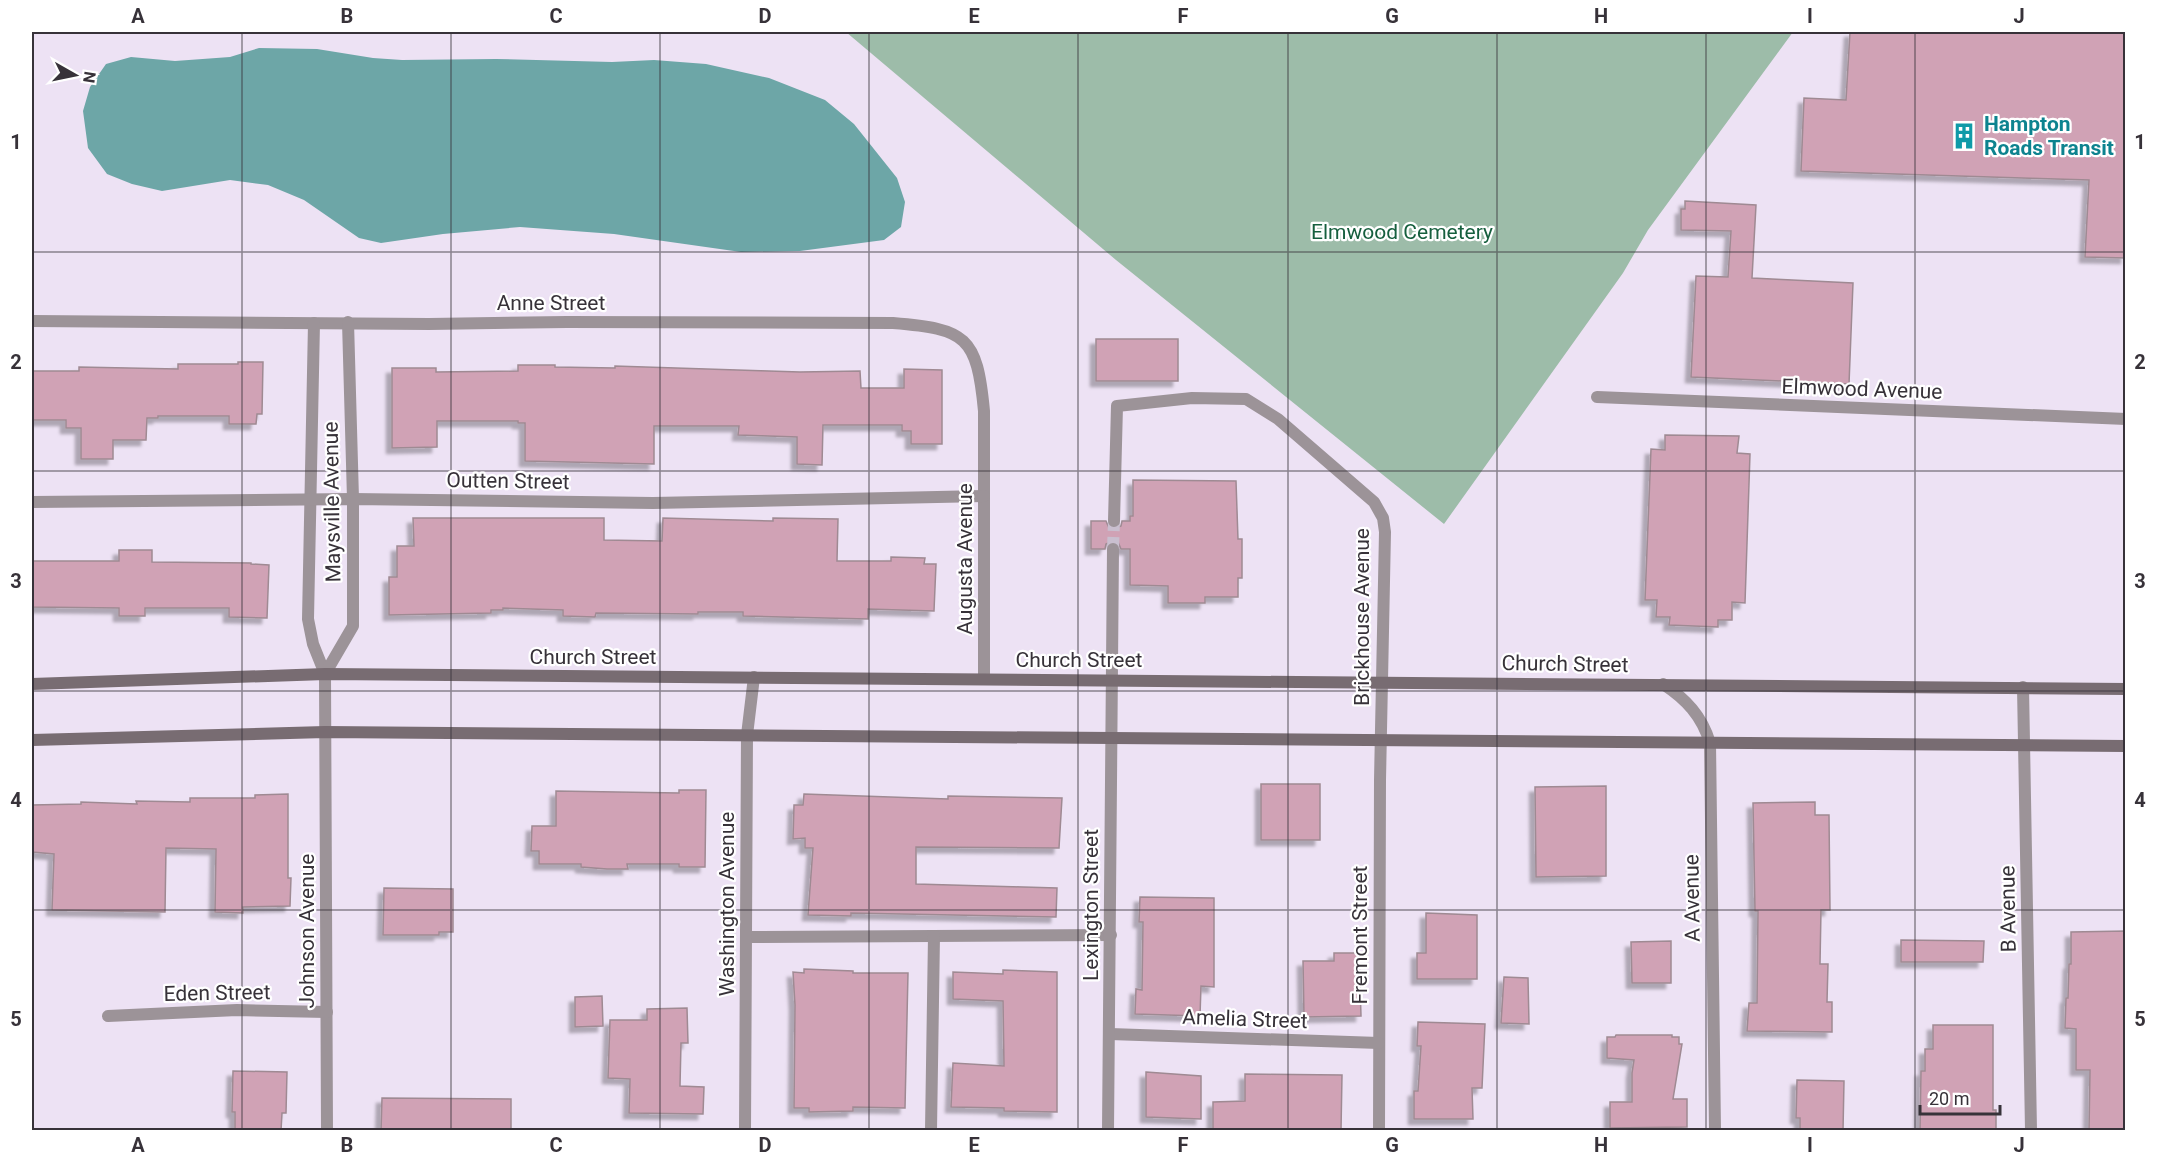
<svg xmlns="http://www.w3.org/2000/svg" width="2157" height="1162" viewBox="0 0 2157 1162" font-family="Roboto,sans-serif">
	<style>
		.green { fill: #9dbca9 }
		.water { fill: #6da6a7 }
		.building { fill: #d0a2b5; stroke: #9f8a93; stroke-width: 1.5; filter: url(#shadow) }
		.lines { fill: none; stroke-linecap: round; stroke-linejoin: round }
		.minor-tunnel { stroke: #c9bfcf; stroke-width: 12; stroke-dasharray: 12 6; stroke-linecap: butt }
		.minor { stroke: #9c9398; stroke-width: 12 }
		.secondary { stroke: #786c72; stroke-width: 12 }
		.grid { fill: none; stroke: #373239; stroke-width: 1.5; stroke-opacity: 0.55 }
		.labels { text-anchor: middle; dominant-baseline: central; stroke-width: 4.5; stroke-linejoin: round; paint-order: stroke }
		.culture-label { font-size: 21px; font-weight: bold; fill: #0d838f; stroke: #fff; text-anchor: start }
		.park-label { font-size: 21px; fill: #165f3e; stroke: #fff }
		.street-label { font-size: 21px; fill: #373239; stroke: #fff }
		.neatline { fill: none; stroke: #373239; stroke-width: 2 }
		.grid-label { font-size: 20px; text-anchor: middle; font-weight: bold; fill: #373239 }
	</style>
	<defs>
		<filter id="shadow"><feDropShadow dx="-5.5" dy="5.5" stdDeviation="1.5" flood-color="#0004"/></filter>
	</defs>
	<rect width="100%" height="100%" fill="#ede2f4"/>
	<!-- green -->
	<polygon class="green" points="846,32 1793,32 1648,230 1623,273 1444,524 1116,260"/>
	<!-- water -->
	<polygon class="water" points="259,48 317,49 373,58 402,60 496,59 612,62 654,60 706,64 769,78 825,100 854,124 897,178 905,202 901,227 884,240 800,251 741,252 614,234 520,227 443,234 381,243 359,238 304,200 268,185 230,180 162,191 132,184 107,174 88,148 83,111 90,87 106,64 131,57 175,61 230,57"/>
	<!-- building -->
	<g class="building">
		<polygon points="1850,32 2126,33 2126,258 2085,257 2089,180 1801,171 1804,98 1846,100"/>
		<polygon points="1685,201 1756,205 1752,278 1853,283 1849,384 1691,377 1696,276 1728,277 1731,231 1681,230 1681,209 1685,209"/>
		<rect x="1096" y="339" width="82" height="42"/>
		<polygon points="238,362 263,362 262,414 257,414 256,424 229,424 229,416 158,416 158,418 147,418 146,440 113,440 113,459 81,459 81,428 66,428 66,420 32,420 32,371 79,371 79,367 178,369 178,364 238,364"/>
		<polygon points="518,365 555,365 555,367 615,368 615,366 800,372 860,371 861,388 904,388 904,369 942,370 942,444 911,444 911,431 902,431 902,425 823,425 822,465 797,464 797,437 738,435 739,426 654,426 654,464 525,461 525,423 518,423 518,421 437,421 437,447 392,448 392,368 436,368 436,372 518,371"/>
		<polygon points="1665,435 1739,436 1737,453 1750,454 1745,603 1732,602 1732,620 1718,620 1718,627 1669,625 1670,617 1656,617 1657,600 1645,600 1651,449 1665,450"/>
		<polygon points="1133,480 1236,481 1238,539 1242,539 1242,578 1238,578 1238,597 1205,597 1205,603 1168,603 1168,586 1130,585 1130,549 1121,549 1118,542 1112,541 1106,544 1105,549 1091,549 1091,521 1106,521 1109,528 1114,529 1121,526 1122,521 1130,521 1130,516 1133,516"/>
		<polygon points="413,518 604,518 604,540 662,541 663,518 773,521 773,518 838,519 837,561 891,561 891,557 925,558 924,564 936,564 934,611 868,609 868,619 743,616 743,612 698,612 698,614 596,613 595,617 563,616 563,610 503,608 503,610 491,610 491,613 389,615 389,577 397,577 397,546 414,546"/>
		<polygon points="119,550 152,550 152,562 251,563 251,564 269,565 267,618 229,617 229,608 145,608 145,616 119,616 119,608 32,607 32,561 119,561"/>
		<rect x="1261" y="784" width="59" height="56"/>
		<polygon points="1606,786 1606,876 1536,877 1535,787"/>
		<polygon points="679,790 706,790 705,867 679,867 679,864 627,864 628,869 607,869 581,867 581,864 539,864 539,851 531,851 532,826 556,826 556,791 679,793"/>
		<polygon points="288,794 288,878 291,878 290,906 243,907 243,913 215,912 216,849 166,848 165,912 52,910 54,854 32,852 32,805 81,804 81,802 137,804 136,801 190,802 190,798 255,798 255,795"/>
		<polygon points="804,794 948,799 948,796 1062,798 1059,848 916,847 916,884 1057,888 1056,917 851,913 851,916 808,915 813,848 805,848 805,838 793,839 794,805 803,805"/>
		<polygon points="1815,802 1815,815 1829,815 1830,910 1821,910 1820,964 1828,964 1827,1002 1832,1002 1832,1032 1747,1031 1749,1003 1757,1003 1758,911 1755,911 1753,803"/>
		<polygon points="384,888 453,889 453,932 439,932 439,935 383,935"/>
		<polygon points="1140,897 1214,898 1214,987 1201,986 1200,1016 1135,1014 1136,989 1142,990 1143,922 1139,922"/>
		<polygon points="1426,913 1477,915 1477,979 1417,979 1417,953 1426,953"/>
		<polygon points="2126,931 2126,1131 2089,1131 2090,1070 2076,1070 2076,1029 2065,1028 2066,998 2068,998 2069,964 2071,964 2071,932"/>
		<polygon points="1901,940 1984,941 1983,962 1901,962"/>
		<polygon points="1671,941 1671,983 1632,983 1631,942"/>
		<polygon points="1334,953 1359,953 1361,1016 1304,1017 1303,961 1334,961"/>
		<polygon points="804,969 853,971 853,973 908,973 905,1108 853,1107 853,1111 809,1112 809,1108 794,1108 795,1005 793,972 804,973"/>
		<polygon points="1003,970 1057,972 1057,1112 1004,1111 1004,1108 951,1107 953,1063 1004,1066 1003,1001 953,999 953,972 1003,974"/>
		<polygon points="1504,977 1528,978 1529,1024 1501,1023"/>
		<polygon points="602,996 603,1026 575,1027 575,997"/>
		<polygon points="687,1008 688,1043 681,1043 680,1086 704,1087 703,1114 629,1113 630,1079 608,1078 610,1020 647,1020 647,1009"/>
		<polygon points="1418,1022 1485,1024 1482,1088 1472,1088 1473,1119 1414,1119 1414,1091 1418,1091 1421,1046 1417,1046"/>
		<polygon points="1933,1025 1993,1025 1993,1110 1996,1110 1996,1131 1920,1131 1921,1071 1925,1071 1925,1049 1933,1049"/>
		<polygon points="1616,1035 1672,1035 1672,1037 1679,1037 1679,1044 1682,1044 1673,1099 1687,1099 1687,1127 1610,1128 1610,1102 1632,1102 1632,1073 1634,1060 1607,1058 1607,1037 1615,1037"/>
		<polygon points="233,1071 287,1072 286,1113 282,1113 281,1131 235,1131 235,1112 232,1112"/>
		<polygon points="1146,1072 1201,1076 1201,1119 1146,1117"/>
		<polygon points="1245,1074 1342,1075 1341,1131 1213,1130 1213,1102 1245,1101"/>
		<polygon points="1797,1080 1844,1081 1843,1131 1800,1131 1800,1118 1796,1118"/>
		<polygon points="382,1098 511,1099 511,1131 381,1131"/>
	</g>
	<g class="lines">
		<!-- minor-tunnel -->
		<polyline class="minor-tunnel" points="1113,549 1114,521"/>
		<!-- minor -->
		<g class="minor">
			<path d="M32,321L429,324L567,322L893,323C966,329 977,336 984,411V679"/>
			<polyline points="314,323 308,619 313,644 325,674 327,1130"/>
			<polyline points="1597,397 2126,419"/>
			<polyline points="32,502 353,499 653,503 984,496"/>
			<polyline points="1114,521 1117,406 1192,398 1246,399 1278,419 1374,502 1383,518 1385,532 1380,780 1379,1130"/>
			<polyline points="325,674 353,626 353,499 348,322"/>
			<path d="M1663,684C1686,699 1702,716 1710,743L1715,1130"/>
			<polyline points="2023,687 2031,1130"/>
			<polyline points="746,937 1111,935"/>
			<polyline points="108,1016 237,1010 327,1012"/>
			<polyline points="1110,1034 1379,1043"/>
			<polyline points="745,1130 747,735 754,677"/>
			<polyline points="931,1130 934,936"/>
			<polyline points="1108,1130 1113,549"/>
		</g>
		<!-- secondary -->
		<g class="secondary">
			<polyline points="32,684 325,674 2126,689"/>
			<polyline points="32,740 325,732 2126,746"/>
		</g>
	</g>
	<!-- grid -->
	<path class="grid" d="M242,32V1130M451,32V1130M660,32V1130M869,32V1130M1078,32V1130M1288,32V1130M1497,32V1130M1706,32V1130M1915,32V1130M32,252H2126M32,471H2126M32,691H2126M32,910H2126"/>
	<!-- icons -->
	<defs>
		<g id="building-bare" transform="scale(2.07)"><path d="M-4-6H4V6H1V3H-1V6H-4ZM-2.5-4.3h1.7v1.8h-1.7ZM.8-4.3h1.7v1.8H.8ZM-2.5-1h1.7V.8h-1.7ZM.8-1h1.7V.8H.8Z" fill="#0f9aa8" stroke="#fff" stroke-width="2.5" paint-order="stroke"/></g>
	</defs>
	<g fill-rule="evenodd">
		<use href="#building-bare" x="1964" y="136"/>
	</g>
	<g class="labels">
		<!-- culture labels -->
		<g class="culture-label">
			<text x="1984" y="124">Hampton<tspan x="1984" dy="24">Roads Transit</tspan></text>
		</g>
		<!-- park labels -->
		<g class="park-label">
			<text x="1402" y="232">Elmwood Cemetery</text>
		</g>
		<!-- street labels -->
		<g class="street-label">
			<text x="551" y="303">Anne Street</text>
			<text transform="translate(1862 389) rotate(2)">Elmwood Avenue</text>
			<text transform="translate(508 481) rotate(1)">Outten Street</text>
			<text transform="translate(332 502) rotate(-91)">Maysville Avenue</text>
			<text transform="translate(965 559) rotate(-90)">Augusta Avenue</text>
			<text transform="translate(1362 617) rotate(-90)">Brickhouse Avenue</text>
			<text x="593" y="657">Church Street</text>
			<text x="1079" y="660">Church Street</text>
			<text transform="translate(1565 664) rotate(1)">Church Street</text>
			<text transform="translate(1692 898) rotate(-91)">A Avenue</text>
			<text transform="translate(727 904) rotate(-90)">Washington Avenue</text>
			<text transform="translate(1091 905) rotate(-90)">Lexington Street</text>
			<text transform="translate(2008 909) rotate(-91)">B Avenue</text>
			<text transform="translate(307 931) rotate(-90)">Johnson Avenue</text>
			<text transform="translate(1360 935) rotate(-90)">Fremont Street</text>
			<text transform="translate(217 993) rotate(-1)">Eden Street</text>
			<text transform="translate(1245 1019) rotate(2)">Amelia Street</text>
		</g>
	</g>
	<!-- border -->
	<rect width="2157" height="1162" fill="none" stroke="#ffffff" stroke-width="66"/>
	<!-- north arrow -->
	<g transform="translate(75 75) rotate(99)" stroke="#ffffff" stroke-width="4.5" paint-order="stroke">
	<path d="M0-4.5L10 22L0 15L-10 22Z" fill="#373239"/>
	<text y="-9" font-size="16" font-weight="bold" text-anchor="middle" fill="#373239">N</text>
	</g>
	<!-- scale -->
	<path d="M1920 1105v9h80v-9" fill="none" stroke="#373239" stroke-width="3"/>
	<text x="1929" y="1105" font-size="18" fill="#373239" stroke="#ffffff" stroke-width="4.5" paint-order="stroke">20 m</text>
	<rect x="33" y="33" width="2091" height="1096" class="neatline"/>
	<g class="grid-label">
		<text x="138" y="23">A</text>
		<text x="347" y="23">B</text>
		<text x="556" y="23">C</text>
		<text x="765" y="23">D</text>
		<text x="974" y="23">E</text>
		<text x="1183" y="23">F</text>
		<text x="1392" y="23">G</text>
		<text x="1601" y="23">H</text>
		<text x="1810" y="23">I</text>
		<text x="2019" y="23">J</text>
		<text x="16" y="149">1</text>
		<text x="2140" y="149">1</text>
		<text x="16" y="369">2</text>
		<text x="2140" y="369">2</text>
		<text x="16" y="588">3</text>
		<text x="2140" y="588">3</text>
		<text x="16" y="807">4</text>
		<text x="2140" y="807">4</text>
		<text x="16" y="1026">5</text>
		<text x="2140" y="1026">5</text>
		<text x="138" y="1152">A</text>
		<text x="347" y="1152">B</text>
		<text x="556" y="1152">C</text>
		<text x="765" y="1152">D</text>
		<text x="974" y="1152">E</text>
		<text x="1183" y="1152">F</text>
		<text x="1392" y="1152">G</text>
		<text x="1601" y="1152">H</text>
		<text x="1810" y="1152">I</text>
		<text x="2019" y="1152">J</text>
	</g>
</svg>
